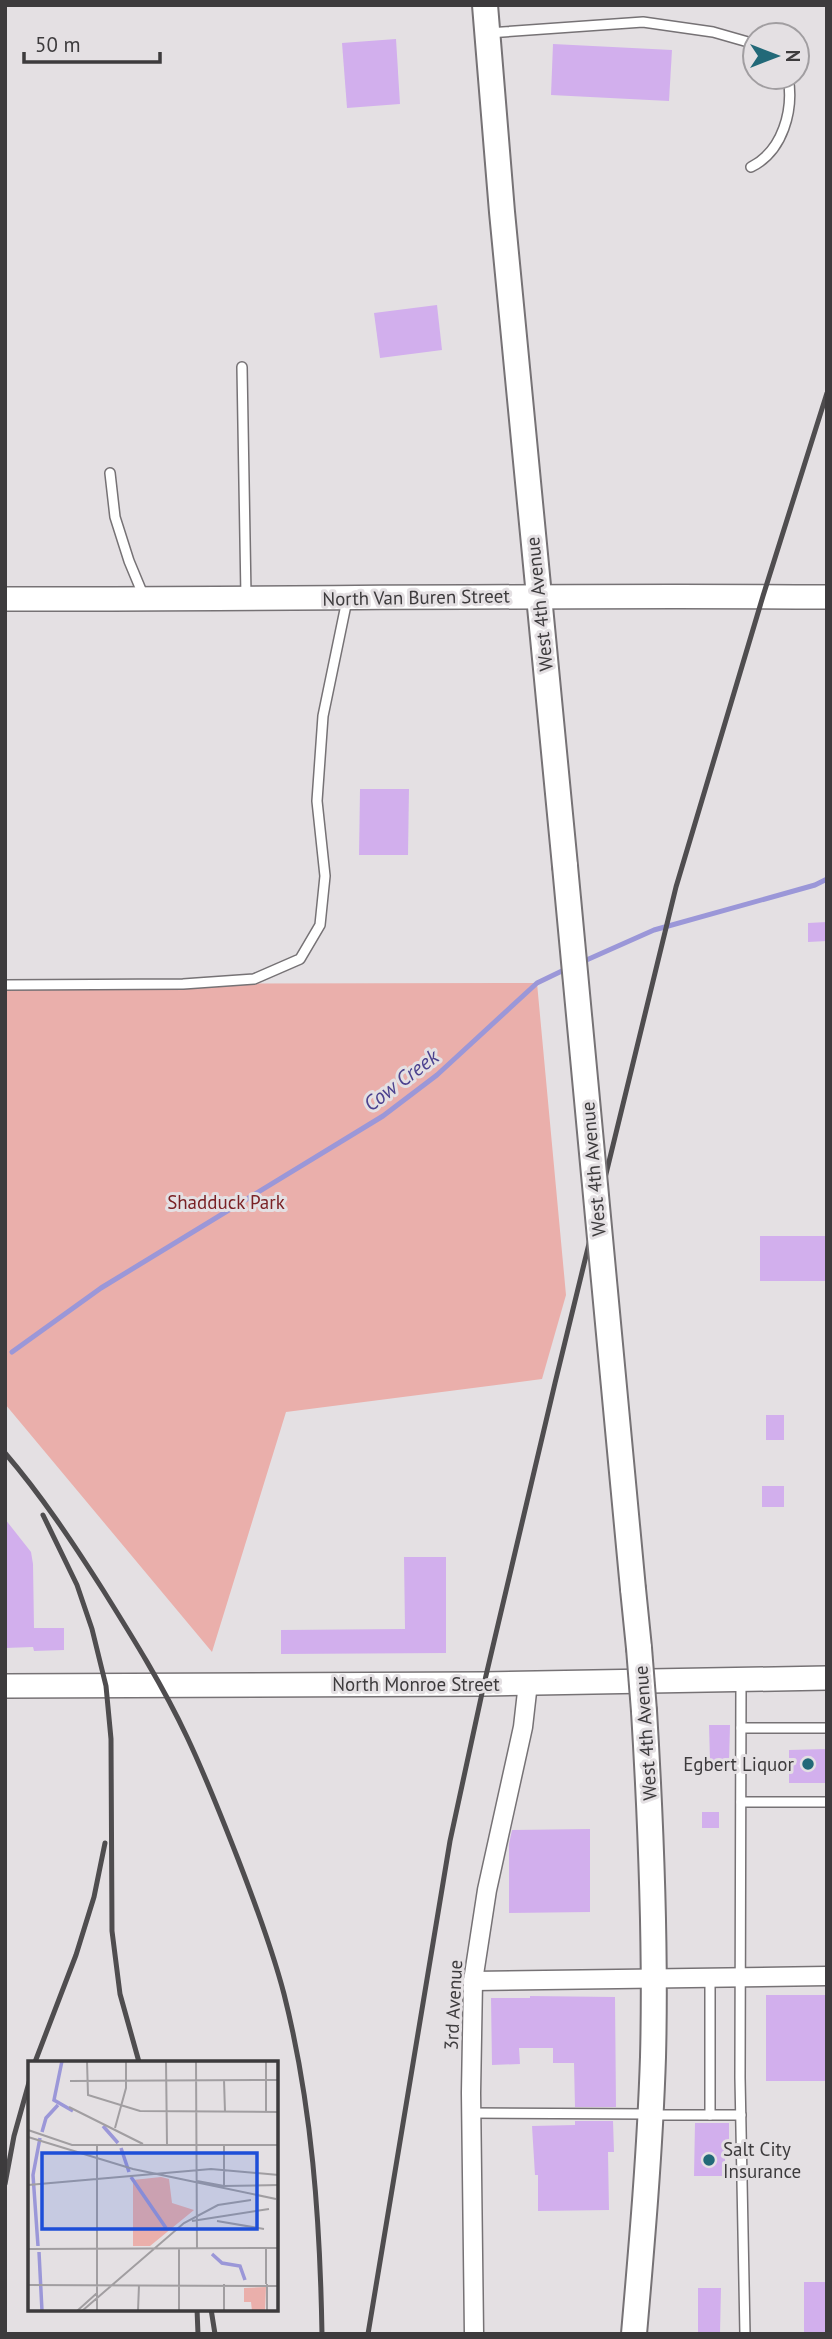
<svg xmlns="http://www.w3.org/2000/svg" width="832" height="2339" viewBox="0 0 832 2339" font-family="'PT Sans',sans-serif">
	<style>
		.green { fill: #eaafab }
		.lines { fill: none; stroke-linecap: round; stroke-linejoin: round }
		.stream { stroke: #9b97d8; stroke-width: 5 }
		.building { fill: #d2afed }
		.service-casing { stroke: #767275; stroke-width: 12 }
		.minor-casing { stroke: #767275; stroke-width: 21 }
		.tertiary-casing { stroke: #767275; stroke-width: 26 }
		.secondary-casing { stroke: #767275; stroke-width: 28 }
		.service { stroke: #fff; stroke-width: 9 }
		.minor { stroke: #fff; stroke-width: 18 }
		.tertiary { stroke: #fff; stroke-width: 23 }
		.secondary { stroke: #fff; stroke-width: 24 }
		.rail { stroke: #4f4d4f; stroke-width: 5 }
		.secondary-bridge-casing { stroke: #767275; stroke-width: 28; stroke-linecap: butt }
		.secondary-bridge { stroke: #fff; stroke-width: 24 }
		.poi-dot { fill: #226978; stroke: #e4e0e3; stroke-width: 2.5 }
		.labels { text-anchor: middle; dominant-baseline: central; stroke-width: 6; stroke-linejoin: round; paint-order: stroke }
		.street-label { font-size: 19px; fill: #3d3b3d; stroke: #e4e0e3 }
		.park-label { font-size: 19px; fill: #7a2125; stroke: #e4e0e3 }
		.poi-label { font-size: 19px; fill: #3d3b3d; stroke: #e4e0e3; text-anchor: end }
		.water-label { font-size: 21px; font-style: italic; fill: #4c428f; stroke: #e4e0e3 }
		.inset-river { fill: none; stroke: #9b97d8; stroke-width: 3.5 }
		.inset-road { fill: none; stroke: #a19ea1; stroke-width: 2 }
		.view { fill: #1d4ed8; fill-opacity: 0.15; stroke: #1d4ed8; stroke-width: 3.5 }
		.inset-edge { fill: none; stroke: #3d3b3d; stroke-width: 3.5 }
	</style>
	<rect width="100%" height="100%" fill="#e4e0e3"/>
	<!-- green -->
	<polygon class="green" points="537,983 566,1295 542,1379 286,1412 212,1652 5,1404 5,984"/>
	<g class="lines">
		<!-- stream -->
		<g class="stream">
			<polyline points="582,962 654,930 815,885 827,879"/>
			<polyline points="12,1352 101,1288 383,1116 437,1075 537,983 566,969"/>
		</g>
	</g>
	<!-- building -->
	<g class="building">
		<polygon points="396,39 400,104 347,108 342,43"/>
		<polygon points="553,44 672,50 669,101 551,95"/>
		<polygon points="437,305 442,350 380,358 374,313"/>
		<polygon points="360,789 409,789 408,855 359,855"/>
		<polygon points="827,922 827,941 808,942 808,923"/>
		<rect x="760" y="1236" width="67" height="45"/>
		<rect x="766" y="1415" width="18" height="25"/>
		<rect x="762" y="1486" width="22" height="21"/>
		<polygon points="5,1519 31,1552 33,1564 34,1628 64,1628 64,1650 34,1651 33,1647 5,1648"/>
		<polygon points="404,1557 446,1557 446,1653 281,1654 281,1630 405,1629"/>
		<polygon points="709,1725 730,1725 729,1762 710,1762"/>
		<polygon points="827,1749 827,1783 789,1783 789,1750"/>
		<rect x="702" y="1812" width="17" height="16"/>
		<polygon points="590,1829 590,1912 509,1913 509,1844 512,1830"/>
		<rect x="766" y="1995" width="61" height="86"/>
		<polygon points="530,1996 615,1997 616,2107 575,2107 574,2063 553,2063 553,2048 519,2048 520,2064 492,2065 491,1998 530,1998"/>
		<polygon points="575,2121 613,2121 614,2152 608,2152 609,2210 538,2211 538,2175 535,2175 532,2126 575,2125"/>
		<polygon points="695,2123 729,2123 729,2150 725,2150 725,2176 694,2176"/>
		<rect x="804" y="2282" width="23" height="52"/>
		<polygon points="698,2288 721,2288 720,2334 698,2334"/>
	</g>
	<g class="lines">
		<!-- service casing -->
		<g class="service-casing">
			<g id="service">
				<polyline points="488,33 643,22 713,32 755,44"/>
				<path d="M751,167C783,151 794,110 788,77"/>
				<polyline points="242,367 246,596"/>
				<polyline points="110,473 115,517 129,561 144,597"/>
				<polyline points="5,985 183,984 254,979 300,959 320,925 325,876 317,801 323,716 347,600"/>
				<polyline points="741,1681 740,2078 745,2334"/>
				<polyline points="741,1728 827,1728"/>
				<polyline points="741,1802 827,1802"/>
				<polyline points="471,2113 649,2114"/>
				<polyline points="652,2115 741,2115"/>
				<polyline points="710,2115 710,1977"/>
			</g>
		</g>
		<!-- minor casing -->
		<g class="minor-casing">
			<g id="minor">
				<polyline points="473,1981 827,1976"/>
				<polyline points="474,2334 471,2093 473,1981 487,1890 523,1727 528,1683"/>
			</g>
		</g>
		<!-- tertiary casing -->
		<g class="tertiary-casing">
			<g id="tertiary">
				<path d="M5,599C279,599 553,595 827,597"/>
				<polyline points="5,1686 484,1684 827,1678"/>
			</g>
		</g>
		<!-- secondary casing -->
		<g class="secondary-casing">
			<g id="secondary">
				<polyline points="485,5 502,212 565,866"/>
				<polyline points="633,1589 639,1648"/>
				<path d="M634,2334C642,2242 650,2150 653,2057C656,1941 651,1826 644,1711"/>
			</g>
		</g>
		<!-- service -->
		<use href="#service" class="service"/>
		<!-- minor -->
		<use href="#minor" class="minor"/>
		<!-- tertiary -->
		<use href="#tertiary" class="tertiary"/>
		<!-- secondary -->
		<use href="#secondary" class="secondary"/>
		<!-- rail -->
		<g class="rail">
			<path d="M5,1453C42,1496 73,1543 103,1590C133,1638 163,1686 187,1737C206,1777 222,1818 238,1859C255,1903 272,1948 284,1994C312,2105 320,2219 322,2334"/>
			<polyline points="43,1515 77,1585 92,1629 106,1686 111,1739 112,1931 120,1994 139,2062"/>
			<polyline points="35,2062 76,1955 94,1897 105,1843"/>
			<polyline points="5,2184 14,2136 30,2079"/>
			<polyline points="197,2309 198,2334"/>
			<polyline points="211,2309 215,2334"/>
			<polyline points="368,2334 450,1841 484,1684 555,1383 676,887 763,596 827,393"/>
		</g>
		<!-- secondary-bridge casing -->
		<g class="secondary-bridge-casing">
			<g id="secondary-bridge">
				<polyline points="565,866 633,1589"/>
				<polyline points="639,1648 644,1711"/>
			</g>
		</g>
		<!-- secondary-bridge -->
		<use href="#secondary-bridge" class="secondary-bridge"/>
	</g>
	<!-- markers -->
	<g class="poi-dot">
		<circle cx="808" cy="1764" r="7"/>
		<circle cx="709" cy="2160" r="7"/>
	</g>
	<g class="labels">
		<!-- street labels -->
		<g class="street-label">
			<text transform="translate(416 597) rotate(-1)">North Van Buren Street</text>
			<text transform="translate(539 604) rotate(-96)">West 4th Avenue</text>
			<text transform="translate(593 1169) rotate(-95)">West 4th Avenue</text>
			<text x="416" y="1684">North Monroe Street</text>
			<text transform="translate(645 1733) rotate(-94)">West 4th Avenue</text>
			<text transform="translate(453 2005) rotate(-87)">3rd Avenue</text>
		</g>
		<!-- park labels -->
		<g class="park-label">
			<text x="226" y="1202">Shadduck Park</text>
		</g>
		<!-- poi labels -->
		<g class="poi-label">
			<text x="794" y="1764">Egbert Liquor</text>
			<text x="723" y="2149" text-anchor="start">Salt City<tspan x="723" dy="22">Insurance</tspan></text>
		</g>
		<!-- water labels -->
		<g class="water-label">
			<text transform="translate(401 1080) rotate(-37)">Cow Creek</text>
		</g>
	</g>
	<!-- overview -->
	<g transform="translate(28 2061)">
		<rect width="250" height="250" fill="#e4e0e3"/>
		<path d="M133,116L141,118L144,142L166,149L122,185H105V119ZM238,226L237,250H224L223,241H216V227Z" fill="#eaafab"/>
		<path class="inset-river" d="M34,0L26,39L45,50M75,65L90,82M14,71L18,57L30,44M93,87L101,111M103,116L138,167M10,185L5,114L12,77M11,191L14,250M184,193L194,202L212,205L217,219"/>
		<path class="inset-road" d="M59,0L60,34L112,50L251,51M138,0L139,84M168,0L169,188M238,0V51M196,19L197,51M42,20L251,19M41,46L115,83M87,67L98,27V0M0,69L44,84H251M0,76L105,108L248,138M69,84V250M196,84V125M169,120L196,125L251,124M0,124L183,108L251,114M164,160L241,148M189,160L236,168M0,188L251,187M196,223V250M238,223V187M0,224L251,225M49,250L69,232M54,250L156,162L190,144L223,139M110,250L111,224M151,250V188M239,250V223"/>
		<path class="view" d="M14,92H229V168H14Z"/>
		<rect width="250" height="250" class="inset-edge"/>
	</g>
	<!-- border -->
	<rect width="832" height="2339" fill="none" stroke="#3d3b3d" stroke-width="14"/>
	<!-- north arrow -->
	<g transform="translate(776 56) rotate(90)"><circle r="33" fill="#e4e0e3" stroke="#a19ea1" stroke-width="2"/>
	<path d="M0-5L12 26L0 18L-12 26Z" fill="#226978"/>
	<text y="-10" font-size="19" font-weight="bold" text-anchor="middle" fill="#3d3b3d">N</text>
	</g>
	<!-- scale -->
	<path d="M24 52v10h136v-10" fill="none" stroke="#3d3b3d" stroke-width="3.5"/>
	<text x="35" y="52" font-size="21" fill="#3d3b3d" stroke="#e4e0e3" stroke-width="5" paint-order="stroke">50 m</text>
</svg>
